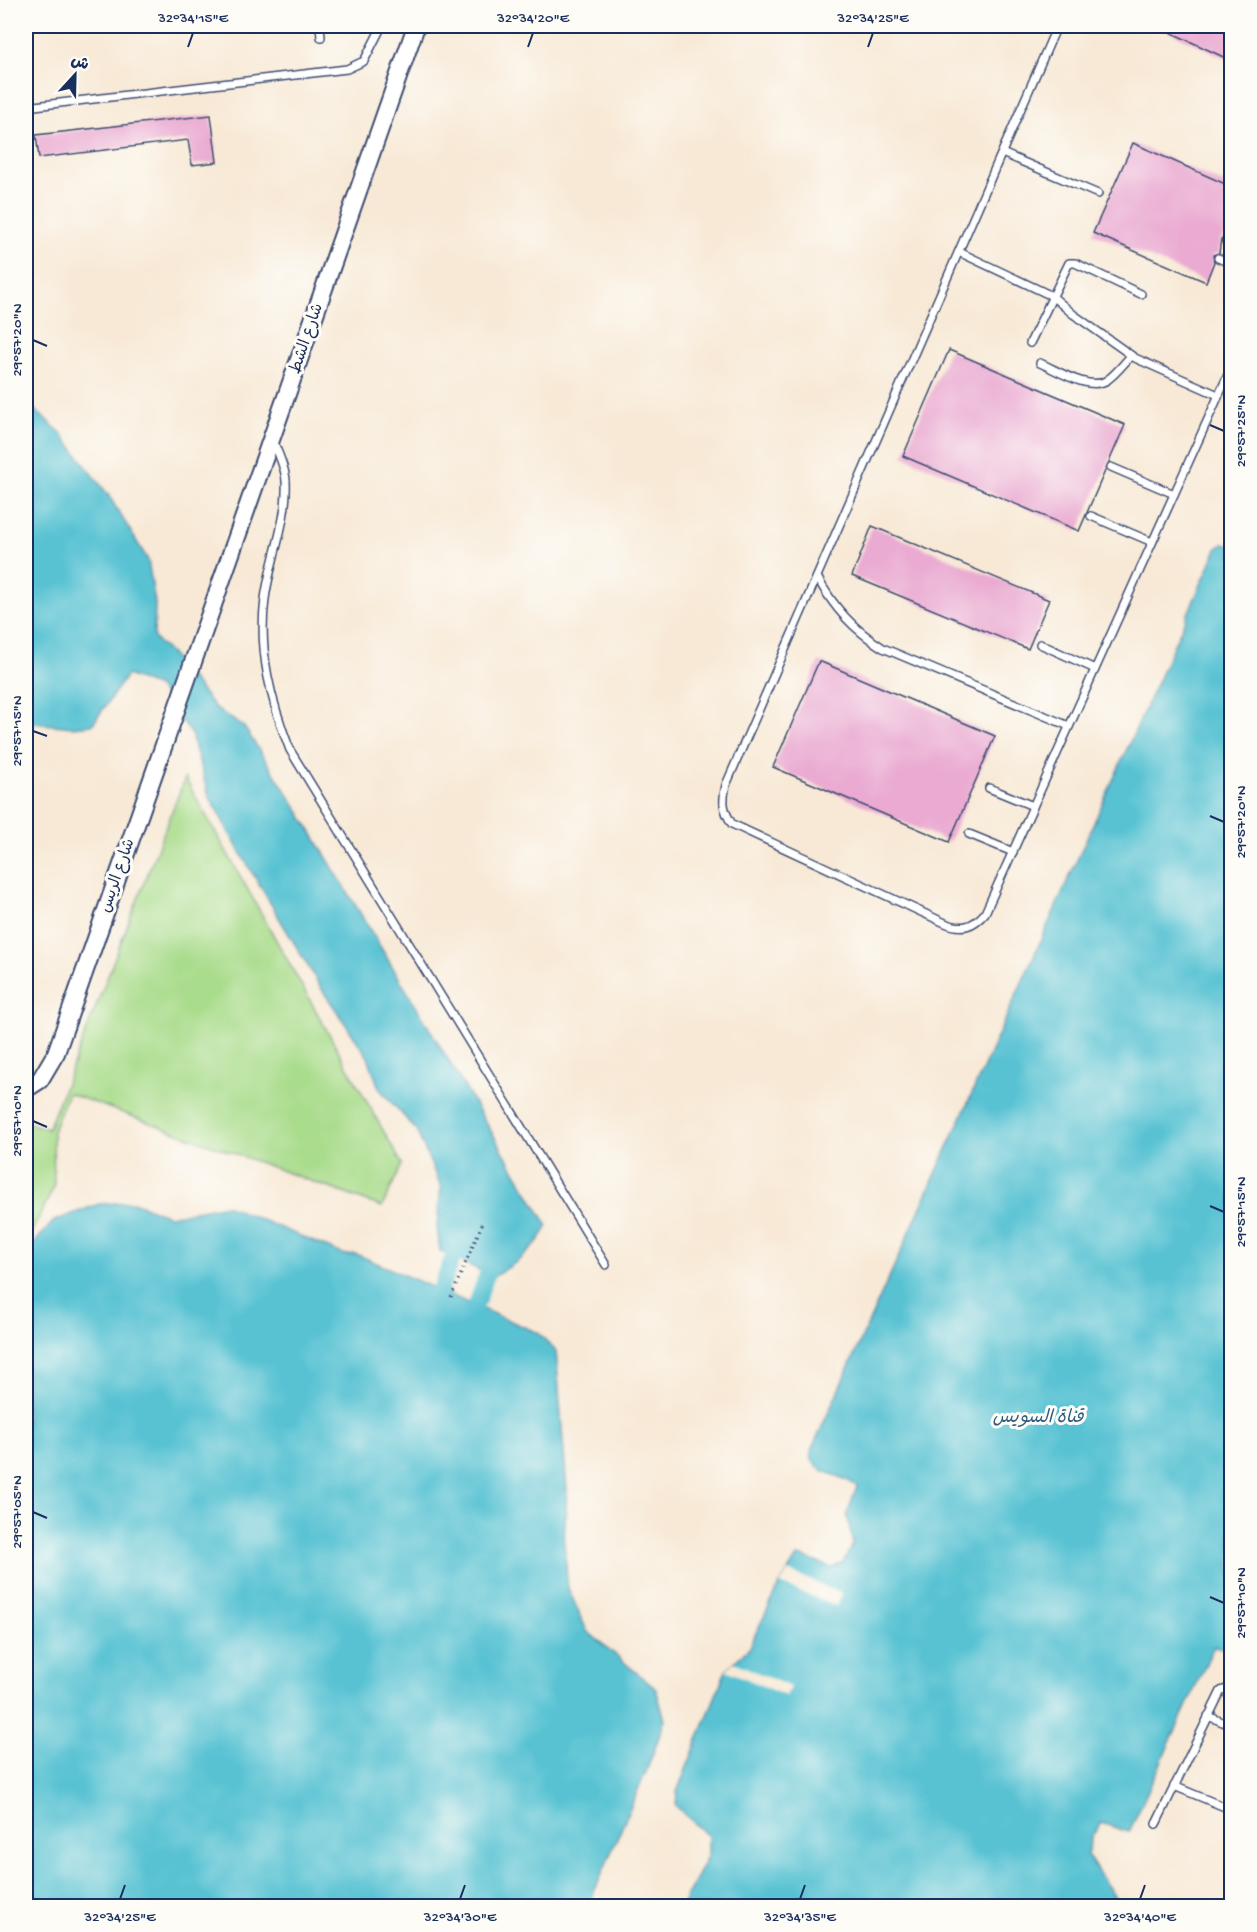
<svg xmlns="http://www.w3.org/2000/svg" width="1257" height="1932" viewBox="0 0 1257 1932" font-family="'Gochi Hand','Playpen Sans Arabic',sans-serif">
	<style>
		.green { fill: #a9dc8b; stroke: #628674; stroke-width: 1.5 }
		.water { fill: #58c2d3; stroke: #3a7898; stroke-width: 1.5 }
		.pier { fill: #f8e9d6 }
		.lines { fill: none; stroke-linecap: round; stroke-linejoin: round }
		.canal { stroke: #58c2d3; stroke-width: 16 }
		.building { fill: #eaaad2 }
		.service-casing { stroke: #3c4b70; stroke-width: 10 }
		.tertiary-casing { stroke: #3c4b70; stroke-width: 20 }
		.path { stroke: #3c4b70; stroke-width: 3; stroke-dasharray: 1.5 4.5; stroke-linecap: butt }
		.service { stroke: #fff; stroke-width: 7 }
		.tertiary { stroke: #fff; stroke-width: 16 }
		.ticks { fill: none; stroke: #1b2f5e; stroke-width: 2 }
		.labels { text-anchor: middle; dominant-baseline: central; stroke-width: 6; stroke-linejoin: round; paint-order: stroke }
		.street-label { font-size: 16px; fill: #1b2f5e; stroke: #fdfcf7 }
		.water-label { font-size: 18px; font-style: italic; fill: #2d5b81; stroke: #fdfcf7 }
		.neatline { fill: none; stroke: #1b2f5e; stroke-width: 2 }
		.ticks-label { font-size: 15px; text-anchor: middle; fill: #1b2f5e }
	</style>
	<rect width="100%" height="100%" fill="#fdfcf7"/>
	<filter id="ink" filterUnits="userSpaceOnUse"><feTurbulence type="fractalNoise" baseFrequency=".0167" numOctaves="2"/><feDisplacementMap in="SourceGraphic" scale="12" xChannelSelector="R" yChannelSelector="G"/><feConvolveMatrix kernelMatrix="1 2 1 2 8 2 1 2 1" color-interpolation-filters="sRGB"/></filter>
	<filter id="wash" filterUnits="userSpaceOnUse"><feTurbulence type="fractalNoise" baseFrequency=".008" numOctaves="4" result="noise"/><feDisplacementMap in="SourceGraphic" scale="24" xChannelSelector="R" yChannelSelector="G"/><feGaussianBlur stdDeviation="1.35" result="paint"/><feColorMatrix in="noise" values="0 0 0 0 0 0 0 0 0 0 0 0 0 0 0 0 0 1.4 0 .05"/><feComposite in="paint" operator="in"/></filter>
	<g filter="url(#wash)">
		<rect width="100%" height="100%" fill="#f8e9d6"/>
		<!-- green -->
		<polygon class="green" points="185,778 402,1164 382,1207 68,1093 53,1131 54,1187 26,1243 26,1122 48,1129"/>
		<!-- water -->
		<g class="water">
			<path d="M26,402L61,433L109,496L148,560L155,603L154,638L175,658L216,709L244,727L297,808L548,1226C535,1250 517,1263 493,1277L440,1251L437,1227L441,1187L416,1130L379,1088L368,1057L321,988L241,854L209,796L191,734L158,687L127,675L92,725L72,727L26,722Z"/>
			<path d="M1223,544L1232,546L1231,1650L1214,1646L1129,1832L1101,1823L1092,1836L1087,1855L1116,1899L1113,1906H682L708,1854V1836L676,1806L677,1792L726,1670L748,1649L780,1584L797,1557H803L832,1568L843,1562L853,1544L847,1514L857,1487C843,1472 809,1476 811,1451L1217,549Z"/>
			<polygon points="133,1202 169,1216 226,1205 345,1255 356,1254 538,1333 556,1351 567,1491 564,1541 568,1588 587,1631 656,1689 665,1720 648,1767 588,1906 26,1906 26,1252 54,1221 99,1204"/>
		</g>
		<!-- pier -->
		<g class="pier">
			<polygon points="788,1571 842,1594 837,1606 780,1584"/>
			<polygon points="734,1662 790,1687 786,1696 726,1670"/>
		</g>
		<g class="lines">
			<!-- canal -->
			<g class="canal">
				<polyline points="439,1292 461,1237"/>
				<polyline points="475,1308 494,1254"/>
			</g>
		</g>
		<g id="blocks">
			<!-- building -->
			<g class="building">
				<polygon points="1157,26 1232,26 1232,61"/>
				<polygon points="211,115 217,162 192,165 188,140 39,158 36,135"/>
				<polygon points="1133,143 1232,187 1232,223 1226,235 1221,239 1219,253 1213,255 1214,262 1206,282 1093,233"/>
				<polygon points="949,350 1125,425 1079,531 903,456"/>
				<polygon points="872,526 1049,600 1028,649 852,576"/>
				<polygon points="819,661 995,736 949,842 773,767"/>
			</g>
		</g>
	</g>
	<g filter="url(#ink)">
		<use href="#blocks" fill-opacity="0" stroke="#3c4b70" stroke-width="1.5"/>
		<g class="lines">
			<!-- service casing -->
			<g class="service-casing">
				<g id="service">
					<polyline points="320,26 321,37"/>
					<path d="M1057,26L726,785C722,801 723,810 732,824L945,923C962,930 973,927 985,913L1232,366"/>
					<polyline points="26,107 347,69 364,61 382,26"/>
					<polyline points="1002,153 1098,194"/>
					<polyline points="1226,241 1232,243"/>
					<polyline points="959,252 1052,296 1073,314 1135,358 1218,395"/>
					<polyline points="1218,258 1232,264"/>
					<polyline points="1030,343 1069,263 1075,263 1141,294"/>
					<path d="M1040,363C1057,370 1090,392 1107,380C1116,374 1123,364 1131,356"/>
					<path d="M274,442C278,454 286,469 286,481C288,521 270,560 265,599C258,652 271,701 290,750L606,1265"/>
					<polyline points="1111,467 1174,494"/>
					<polyline points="1091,516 1152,542"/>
					<path d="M817,577C834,608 853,629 883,648L1069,726"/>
					<polyline points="1040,644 1095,669"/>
					<polyline points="989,788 1033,806"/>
					<polyline points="969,834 1013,852"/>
					<polyline points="1208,1716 1232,1726"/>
					<polyline points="1174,1786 1232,1810"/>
					<polyline points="1156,1824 1221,1691 1232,1687"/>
				</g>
			</g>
			<!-- tertiary casing -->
			<g class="tertiary-casing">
				<polyline id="tertiary" points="26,1089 40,1080 56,1053 416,26"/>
			</g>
			<!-- path -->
			<polyline class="path" points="451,1297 483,1222"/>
			<!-- service -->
			<use href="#service" class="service"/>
			<!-- tertiary -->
			<use href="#tertiary" class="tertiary"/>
		</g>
	</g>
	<!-- ticks -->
	<path class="ticks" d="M188,47L193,33M528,47L533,33M868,47L873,33M33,340L47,346M1210,425L1224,431M33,731L47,736M1210,816L1224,822M33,1121L47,1127M1210,1206L1224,1212M33,1512L47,1518M1210,1597L1224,1603M120,1899L125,1885M460,1899L465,1885M800,1899L805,1885M1140,1899L1145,1885"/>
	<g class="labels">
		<!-- street labels -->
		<g class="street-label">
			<text transform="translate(308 339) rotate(-71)">شارع الشط</text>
			<text transform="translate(119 876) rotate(-71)">شارع الريس</text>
		</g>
		<!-- water labels -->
		<g class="water-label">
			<text x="1038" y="1418">قناة السويس</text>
		</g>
	</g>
	<!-- margin -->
	<rect width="1257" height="1932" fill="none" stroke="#fdfcf7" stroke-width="66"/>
	<!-- north arrow -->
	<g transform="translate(75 75) rotate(22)" stroke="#fdfcf7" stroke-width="4.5" paint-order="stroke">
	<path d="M0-4.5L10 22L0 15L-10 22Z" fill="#1b2f5e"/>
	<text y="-9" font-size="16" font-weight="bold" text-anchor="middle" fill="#1b2f5e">ش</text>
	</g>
	<rect x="33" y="33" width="1191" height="1866" class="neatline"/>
	<g class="ticks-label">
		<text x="193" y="22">32°34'15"E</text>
		<text x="533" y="22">32°34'20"E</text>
		<text x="873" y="22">32°34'25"E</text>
		<text transform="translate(16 340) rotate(-90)" y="5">29°57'20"N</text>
		<text transform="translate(1240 431) rotate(-90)" y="5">29°57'25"N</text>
		<text transform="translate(16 731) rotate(-90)" y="5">29°57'15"N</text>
		<text transform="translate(1240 822) rotate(-90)" y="5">29°57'20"N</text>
		<text transform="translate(16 1121) rotate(-90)" y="5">29°57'10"N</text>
		<text transform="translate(1240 1212) rotate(-90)" y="5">29°57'15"N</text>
		<text transform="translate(16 1512) rotate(-90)" y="5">29°57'05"N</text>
		<text transform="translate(1240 1603) rotate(-90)" y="5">29°57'10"N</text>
		<text x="120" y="1921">32°34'25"E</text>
		<text x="460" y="1921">32°34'30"E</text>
		<text x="800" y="1921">32°34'35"E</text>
		<text x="1140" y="1921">32°34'40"E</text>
	</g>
</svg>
